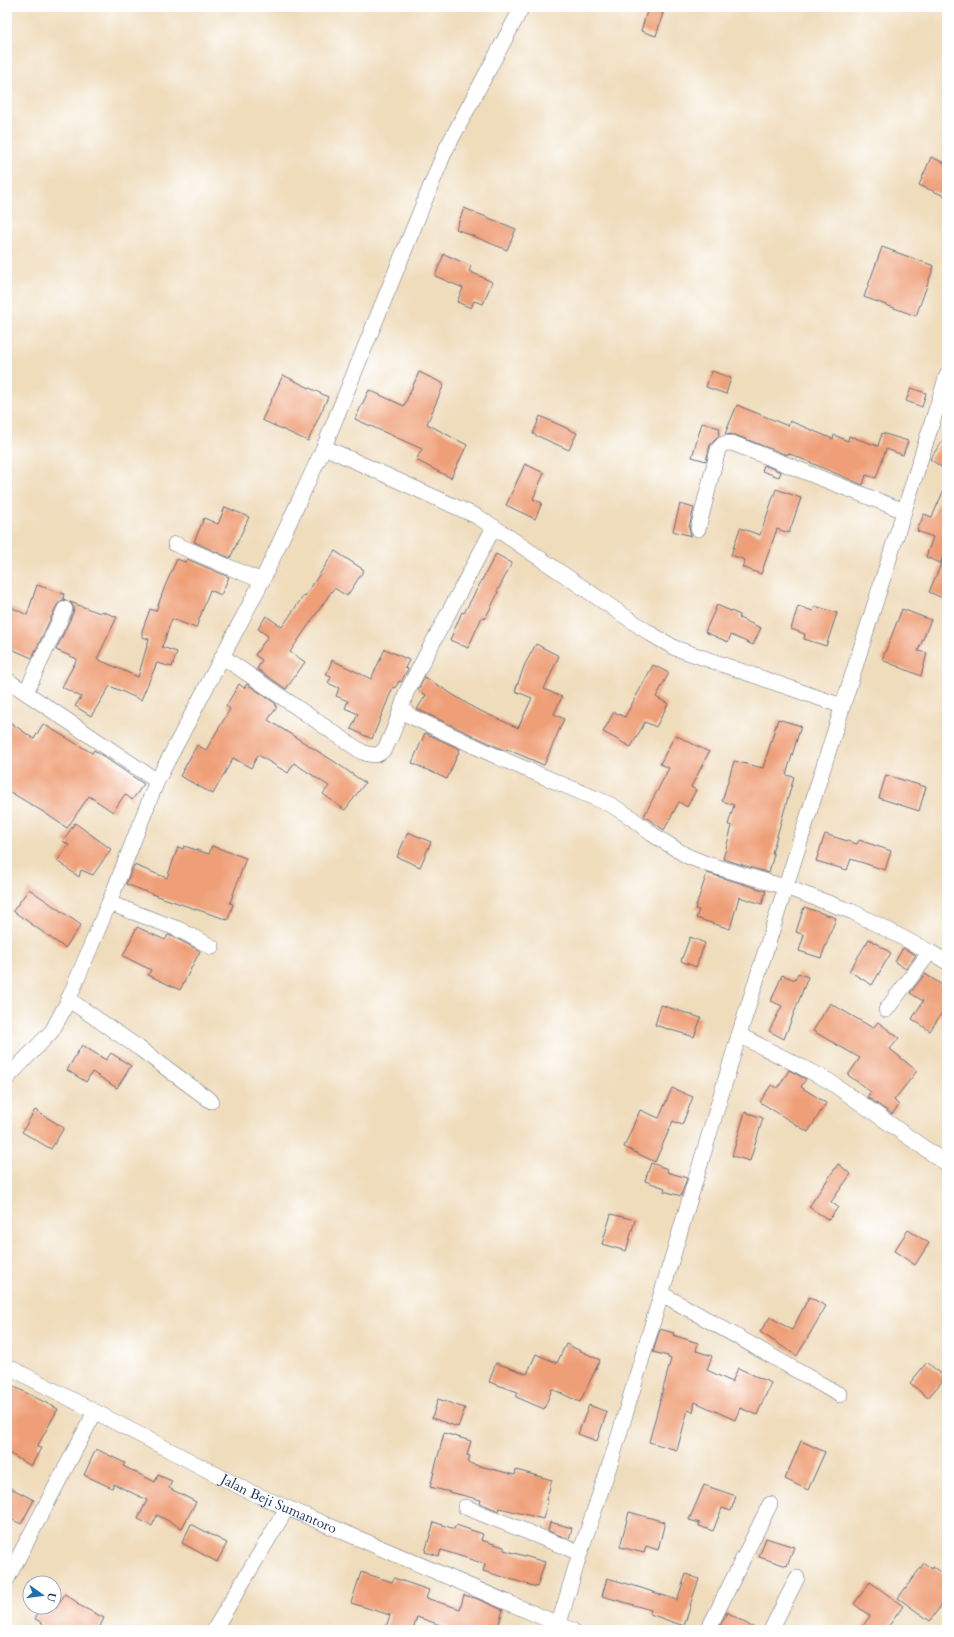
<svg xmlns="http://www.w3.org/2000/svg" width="954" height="1637" viewBox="0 0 954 1637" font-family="Cardo,serif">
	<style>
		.building { fill: #ef9f77 }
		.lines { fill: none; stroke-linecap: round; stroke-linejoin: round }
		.street-casing { stroke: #656c7f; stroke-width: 16 }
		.street { stroke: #fff; stroke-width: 15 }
		.labels { text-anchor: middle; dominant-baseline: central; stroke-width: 4; stroke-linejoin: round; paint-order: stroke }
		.street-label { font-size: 14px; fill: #1b2f5e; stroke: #fff }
	</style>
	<rect width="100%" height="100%" fill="#fff"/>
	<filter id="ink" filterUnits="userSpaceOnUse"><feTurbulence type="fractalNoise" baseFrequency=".025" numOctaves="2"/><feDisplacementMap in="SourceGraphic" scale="8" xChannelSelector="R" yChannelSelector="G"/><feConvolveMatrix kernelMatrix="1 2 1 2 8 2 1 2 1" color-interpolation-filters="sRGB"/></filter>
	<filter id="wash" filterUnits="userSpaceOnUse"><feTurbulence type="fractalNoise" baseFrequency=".012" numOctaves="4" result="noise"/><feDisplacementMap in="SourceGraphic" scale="16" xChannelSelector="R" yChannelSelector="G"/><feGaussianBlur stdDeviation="0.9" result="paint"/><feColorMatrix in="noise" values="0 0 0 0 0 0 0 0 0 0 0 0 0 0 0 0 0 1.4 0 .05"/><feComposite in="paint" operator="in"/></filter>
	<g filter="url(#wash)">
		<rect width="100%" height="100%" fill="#efdcbb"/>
		<g id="blocks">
			<!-- building -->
			<g class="building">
				<polygon points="648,8 663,13 656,36 641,31"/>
				<polygon points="931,157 947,164 947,197 919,185"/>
				<polygon points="464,208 516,229 507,250 456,229"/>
				<polygon points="882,247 934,266 916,316 864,297"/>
				<polygon points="444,254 471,266 469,271 492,282 483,304 474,301 471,308 457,302 463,288 435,276"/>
				<polygon points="712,371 731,378 726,394 706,387"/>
				<polygon points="419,372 444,384 427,424 467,445 451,478 416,460 422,449 355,419 369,390 404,406"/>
				<polygon points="283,375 328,397 308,441 262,420"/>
				<polygon points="911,388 926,393 922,407 906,401"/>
				<polygon points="737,405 788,426 790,421 833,439 834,435 848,441 849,436 878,446 882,433 908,441 903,455 886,449 876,478 866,475 863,485 788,453 787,455 735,435 725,434"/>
				<polygon points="540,416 577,433 569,450 533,434"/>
				<polygon points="702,423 720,428 718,437 710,445 706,461 692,457"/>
				<polygon points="947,434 947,471 930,459"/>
				<polygon points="525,464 544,473 533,499 542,503 535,519 506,505"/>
				<polygon points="764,465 781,472 779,477 762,471"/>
				<polygon points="947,483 947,546 940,563 926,557 933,537 917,531 924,514 932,517"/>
				<polygon points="776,489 801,498 789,533 777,529 761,574 742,567 745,560 731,555 740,528 760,535"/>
				<polygon points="680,504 694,508 689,527 691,536 673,531"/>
				<polygon points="225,507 249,517 230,558 194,542 204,518 218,524"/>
				<polygon points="947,550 947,600 929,592"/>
				<polygon points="335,551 364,570 347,596 334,588 290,652 305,662 286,689 257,669 262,660 255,655 268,636 258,629 266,616 282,627 304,595 305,596"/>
				<polygon points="496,554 512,563 497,592 498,593 485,619 482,617 468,648 450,640 462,612 464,613"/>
				<polygon points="177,559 185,562 187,559 229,577 221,595 210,590 196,628 172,619 162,647 177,652 172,667 157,663 141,700 110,686 91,716 75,706 81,697 62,687 77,659 56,650 73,613 74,608 70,602 100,613 101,611 117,617 97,659 138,677 149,639 142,637 142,631 150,609 156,611 165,586"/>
				<polygon points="37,585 64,594 63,599 66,600 60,601 57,605 32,658 7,647 7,605 27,615"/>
				<polygon points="717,605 740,615 739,618 761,628 753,645 731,635 728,642 705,632"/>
				<polygon points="798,606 813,611 815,606 837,613 826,646 804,639 805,634 791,629"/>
				<polygon points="902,609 931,620 918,651 927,653 921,676 882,660"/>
				<polygon points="536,644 559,656 544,689 562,697 554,714 564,719 544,765 507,749 506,751 504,750 417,709 426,695 418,690 425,677 474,708 518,728 532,698 515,691 525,664"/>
				<polygon points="385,649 409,660 405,668 408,669 401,682 399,681 395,688 393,687 372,739 351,729 358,714 345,708 348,701 336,696 339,688 328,683 331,677 326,675 332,660 371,679"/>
				<polygon points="653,665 669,673 656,697 668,704 656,727 645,722 631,747 603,732 614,712 625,717"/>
				<polygon points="239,684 244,688 247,684 276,704 275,706 277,707 268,720 335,762 365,783 345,810 323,794 329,786 294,763 288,773 258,755 251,768 233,758 213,794 180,776 197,745 206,750 230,709 226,706"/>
				<polygon points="778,719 801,726 786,775 794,777 772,853 774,854 769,873 723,859 732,826 728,825 734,805 722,801 734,761 763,768"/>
				<polygon points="7,720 34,739 43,724 92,753 94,750 144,784 132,800 125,794 113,812 89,796 67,828 45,813 7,790"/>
				<polygon points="425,733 460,749 447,779 412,763"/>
				<polygon points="675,735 709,752 691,787 696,790 687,807 679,802 664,830 644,816 669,768 660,764"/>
				<polygon points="886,775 926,787 919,811 879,798"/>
				<polygon points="75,823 111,849 93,875 81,870 79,877 57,861 69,845 63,841"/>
				<polygon points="408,832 431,842 420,867 397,857"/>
				<polygon points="825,834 857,844 859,840 891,851 885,870 851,859 847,870 816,861"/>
				<polygon points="184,846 209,854 212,846 246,858 230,903 233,904 228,920 163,898 126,884 134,865 167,878 178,847 183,849"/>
				<polygon points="707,873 766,891 762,904 739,897 730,929 696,918 699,910 695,909"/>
				<polygon points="29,889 81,925 65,948 13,911"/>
				<polygon points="804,907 836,918 821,958 799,951 804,935 796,932"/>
				<polygon points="137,927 165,940 168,935 174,937 200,951 180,990 148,975 151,970 123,956"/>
				<polygon points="690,937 705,943 696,967 681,961"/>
				<polygon points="869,939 891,953 872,985 849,971"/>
				<polygon points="903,948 916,955 906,969 895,962"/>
				<polygon points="798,973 808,977 784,1039 769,1031 782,1006 771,1001 782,975 795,980"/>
				<polygon points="925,974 947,988 947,1005 930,1031 912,1019 923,1001 910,993"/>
				<polygon points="830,1003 873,1028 878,1022 899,1038 890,1049 917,1071 894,1100 899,1105 892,1114 867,1097 871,1092 848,1075 860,1058 813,1031"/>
				<polygon points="661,1005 701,1018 694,1037 655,1025"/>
				<polygon points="82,1045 106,1060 111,1053 131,1066 117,1088 92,1072 86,1082 67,1070"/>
				<polygon points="789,1070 806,1079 801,1087 826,1103 808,1132 760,1102 771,1085 778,1088"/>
				<polygon points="672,1088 693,1097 682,1125 673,1121 655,1162 624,1147 640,1110 659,1118"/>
				<polygon points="35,1110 64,1128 51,1149 22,1132"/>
				<polygon points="745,1112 763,1118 750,1161 732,1156"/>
				<polygon points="651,1163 668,1169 667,1172 687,1178 681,1196 664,1191 665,1188 645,1181"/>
				<polygon points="838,1164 851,1174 831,1202 838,1207 829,1220 809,1207"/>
				<polygon points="611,1214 635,1220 626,1251 602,1244"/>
				<polygon points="908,1230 929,1243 915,1265 894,1251"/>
				<polygon points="809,1297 826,1306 797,1356 760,1332 770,1317 792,1330"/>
				<polygon points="660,1329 674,1333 673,1335 698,1343 696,1351 712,1356 707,1370 732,1382 738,1368 771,1383 757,1415 740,1408 735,1420 695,1402 693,1412 688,1410 677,1450 649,1442 671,1359 668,1358 668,1356 653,1352"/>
				<polygon points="566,1344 600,1360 580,1402 552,1389 544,1409 516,1397 518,1392 489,1382 496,1363 527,1374 536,1354 557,1363"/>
				<polygon points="927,1362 945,1378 928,1398 910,1383"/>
				<polygon points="7,1383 58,1409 37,1447 41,1448 31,1466 7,1452"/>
				<polygon points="438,1399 465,1408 458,1427 432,1418"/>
				<polygon points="589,1405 607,1412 597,1441 578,1434"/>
				<polygon points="444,1433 471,1441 467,1455 470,1456 468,1463 515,1475 516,1470 552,1480 546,1500 548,1501 543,1519 500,1508 499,1511 480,1503 481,1500 430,1487"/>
				<polygon points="801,1441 825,1452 808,1490 785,1479"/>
				<polygon points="96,1449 125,1463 123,1466 155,1482 158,1475 172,1481 169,1488 196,1502 182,1528 157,1515 152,1526 138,1519 147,1500 114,1484 112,1488 84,1475"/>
				<polygon points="704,1485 736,1496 731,1511 722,1508 713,1531 699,1526 700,1523 689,1520"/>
				<polygon points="7,1486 34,1500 21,1524 7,1517"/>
				<polygon points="629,1512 665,1522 658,1550 646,1546 644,1553 620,1547"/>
				<polygon points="434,1522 454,1529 456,1525 483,1534 481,1540 504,1547 504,1550 545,1562 537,1587 483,1571 485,1564 441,1550 439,1556 425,1552"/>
				<polygon points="550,1522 572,1528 569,1539 548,1531"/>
				<polygon points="191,1524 227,1543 217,1562 182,1543"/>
				<polygon points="766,1538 794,1547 787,1566 759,1557"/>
				<polygon points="924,1563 932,1569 933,1567 947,1577 947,1597 930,1621 898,1598"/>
				<polygon points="361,1572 392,1582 394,1578 429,1590 426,1598 460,1609 464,1595 475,1598 503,1610 497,1630 455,1630 417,1617 413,1630 385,1630 390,1615 351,1603"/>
				<polygon points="686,1574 699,1579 690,1605 691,1605 684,1626 650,1614 651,1610 602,1596 607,1578 635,1586 677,1600"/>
				<polygon points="870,1582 903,1606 886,1630 860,1630 870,1616 854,1604"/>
				<polygon points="65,1594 78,1603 77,1604 104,1618 98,1630 39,1630 43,1623 35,1619 41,1607 56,1607"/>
				<polygon points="727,1612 757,1630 718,1630"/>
			</g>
		</g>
	</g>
	<g filter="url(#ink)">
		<use href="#blocks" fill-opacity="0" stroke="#656c7f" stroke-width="1"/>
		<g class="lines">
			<!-- street casing -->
			<g class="street-casing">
				<g id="street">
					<polyline points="324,447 476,516 494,527 651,634 675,648 842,706"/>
					<polyline points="494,527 406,693 402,707 410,716 500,758 611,805 629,816 652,834 687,856 707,864 785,887 853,912 930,952 947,962"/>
					<path d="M698,529L718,450C722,443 725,443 732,443L904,511"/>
					<polyline points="175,544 262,581"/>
					<path d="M223,657L362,752C368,754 374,757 380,753C389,748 398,717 402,707"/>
					<polyline points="7,680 157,781"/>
					<polyline points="26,692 65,609"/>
					<polyline points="109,903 178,929 212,947"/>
					<polyline points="68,999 139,1048 211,1101"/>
					<polyline points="886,1010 930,952"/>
					<polyline points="739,1035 829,1081 947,1164"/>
					<polyline points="7,1078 52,1031 67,1003 109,903 157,781 262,581 324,447 445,151 522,7"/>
					<polyline points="662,1294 840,1395"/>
					<path id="s1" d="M7,1366L248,1491L572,1630"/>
					<polyline points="465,1507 580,1553"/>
					<polyline points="7,1579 95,1412"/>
					<polyline points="214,1630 287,1508"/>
					<polyline points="557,1630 580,1553 613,1455 739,1035 947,375"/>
					<polyline points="708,1630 770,1504"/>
					<polyline points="771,1630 797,1578"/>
				</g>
			</g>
			<!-- street -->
			<use href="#street" class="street"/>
		</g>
	</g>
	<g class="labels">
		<!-- street labels -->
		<g class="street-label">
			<text stroke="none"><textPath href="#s1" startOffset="305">Jalan Beji Sumantoro</textPath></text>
		</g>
	</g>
	<!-- margin -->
	<rect width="954" height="1637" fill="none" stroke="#fff" stroke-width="24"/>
	<!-- north arrow -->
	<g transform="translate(42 1595) rotate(104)"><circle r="19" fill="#ffffff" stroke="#a4acbf"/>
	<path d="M0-3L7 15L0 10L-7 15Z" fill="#1f6fb2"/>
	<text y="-6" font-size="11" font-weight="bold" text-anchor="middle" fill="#1b2f5e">U</text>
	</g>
</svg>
